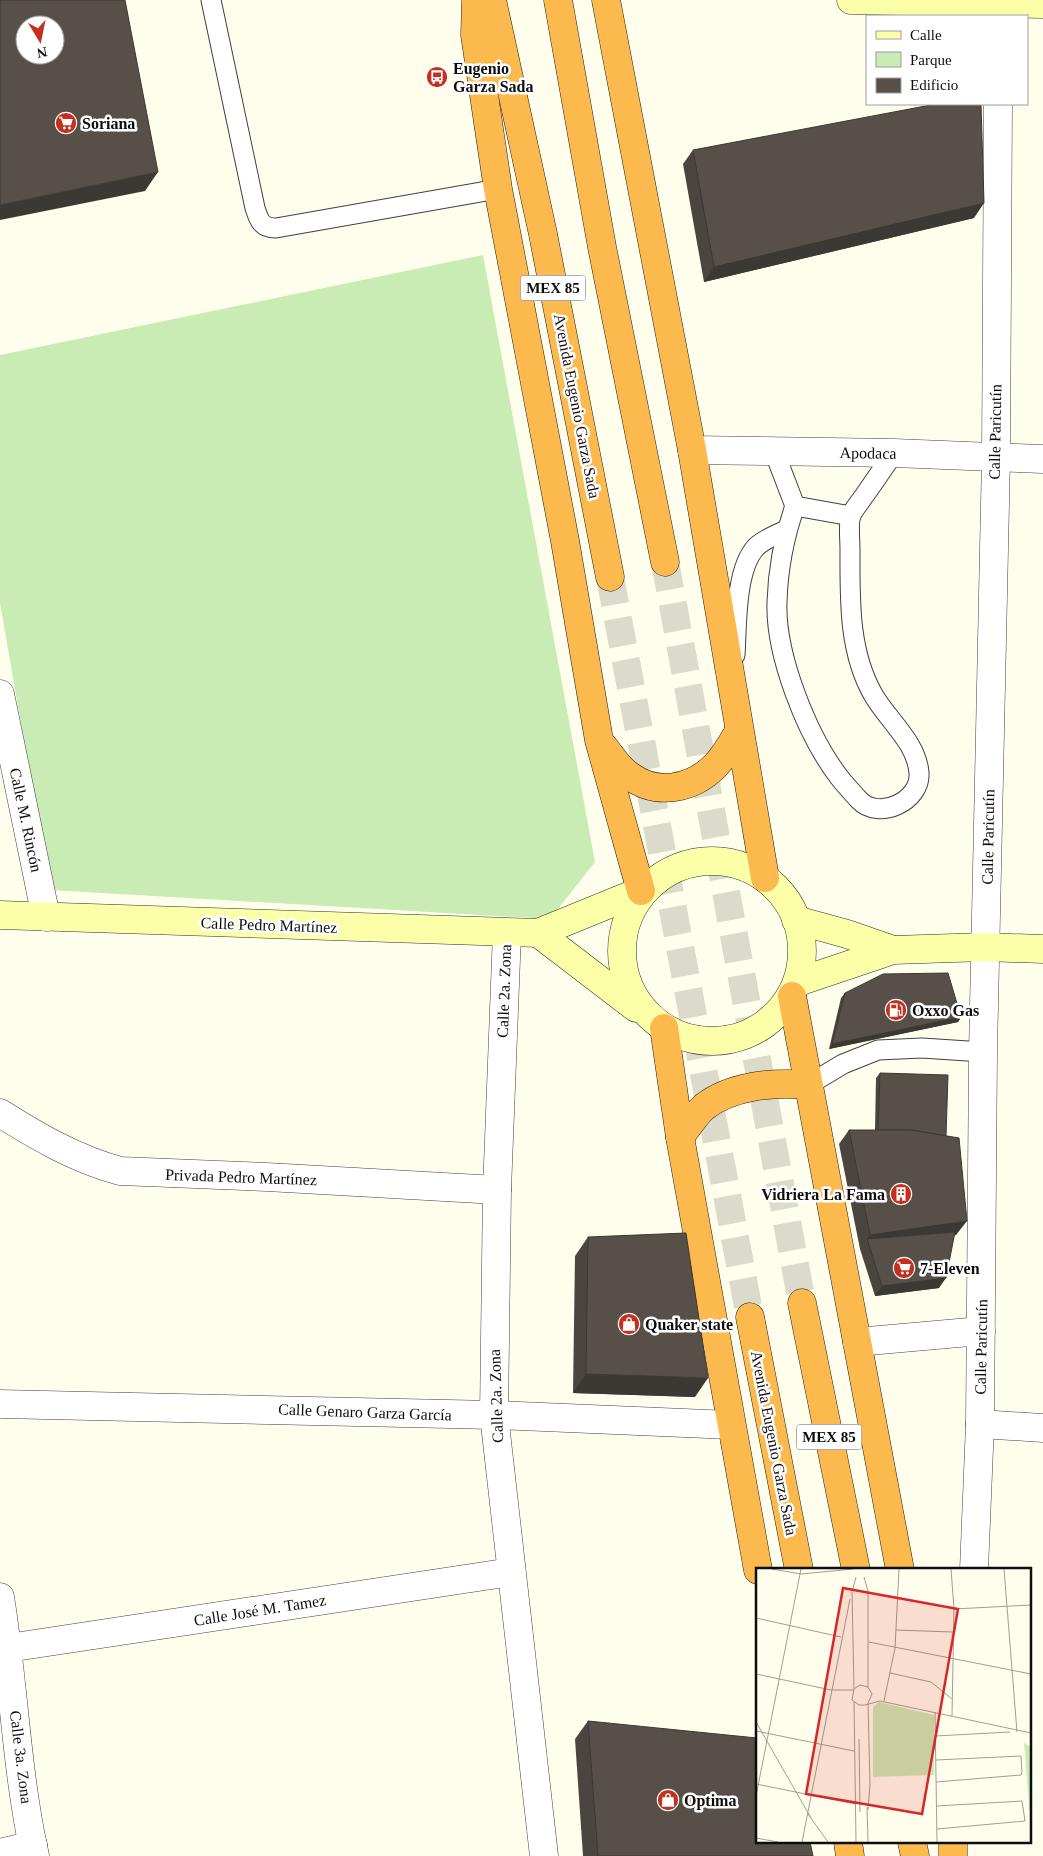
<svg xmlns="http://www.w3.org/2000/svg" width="1043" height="1856" viewBox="0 0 1043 1856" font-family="Georgia,serif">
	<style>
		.green { fill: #c8ecb4 }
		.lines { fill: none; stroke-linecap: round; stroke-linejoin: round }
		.highway-tunnel { stroke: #dbdacb; stroke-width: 28; stroke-dasharray: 28 14; stroke-linecap: butt }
		.lane-casing { stroke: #404040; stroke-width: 21 }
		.street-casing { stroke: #404040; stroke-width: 29 }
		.secondary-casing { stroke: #2f2f2f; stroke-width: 29 }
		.highway-casing { stroke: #1e1e1e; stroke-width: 29 }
		.lane { stroke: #fff; stroke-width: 19 }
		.street { stroke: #fff; stroke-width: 28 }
		.secondary { stroke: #fbffa8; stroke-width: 28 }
		.highway { stroke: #fcb94e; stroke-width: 28 }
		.wall { fill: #4a453f }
		.shaded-wall { fill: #3c3833 }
		.building { fill: #565049; stroke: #3c3833; fill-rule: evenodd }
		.labels { text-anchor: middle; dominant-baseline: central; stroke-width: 5; stroke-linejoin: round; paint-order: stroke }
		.shield { fill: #fff; stroke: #565656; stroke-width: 1 }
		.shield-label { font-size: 15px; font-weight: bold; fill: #0d0d0d }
		.poi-label { font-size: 16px; font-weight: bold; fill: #0d0d0d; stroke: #fff; text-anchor: start }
		.street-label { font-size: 16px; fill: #0d0d0d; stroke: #fff }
		.inset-road { fill: none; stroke: #9e9e93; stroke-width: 1 }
		.view { fill: #d62828; fill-opacity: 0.15; stroke: #d62828; stroke-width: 2.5 }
		.inset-edge { fill: none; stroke: #0d0d0d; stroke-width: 2.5 }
	</style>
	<rect width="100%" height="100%" fill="#fffeed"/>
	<!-- green -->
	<polygon class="green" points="483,255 595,862 550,919 50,890 0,603 0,355"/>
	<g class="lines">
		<!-- highway-tunnel -->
		<g class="highway-tunnel">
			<polyline points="665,562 802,1303"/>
			<polyline points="610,577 750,1317"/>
		</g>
		<!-- lane casing -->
		<g class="lane-casing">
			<g id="lane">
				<path d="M211,0L255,208C259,221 262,228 276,228L498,189"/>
				<path d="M774,451L795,506C784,537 778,569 777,602C775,655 807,735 839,777C845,785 852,792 859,800C879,821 921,801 919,773C917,743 888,720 874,696C848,652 850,598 850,549C850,539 848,523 851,515C854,509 860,502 864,496C874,482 884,467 894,453"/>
				<polyline points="795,506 851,516"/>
				<path d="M735,655C737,625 735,570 756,547C764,539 776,535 786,530"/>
				<polyline points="808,1085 843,1064 878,1050 922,1048 983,1052"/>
			</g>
		</g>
		<!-- street casing -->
		<g class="street-casing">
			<g id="street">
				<polyline points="692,450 894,453 1043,459"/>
				<polyline points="0,694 46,917"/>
				<polyline points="507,933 497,1190 494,1415 544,1856"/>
				<path d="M0,1113C38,1137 76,1159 120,1171L267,1177L497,1190"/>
				<polyline points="857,1342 981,1331"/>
				<polyline points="0,1404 494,1415 731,1425"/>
				<polyline points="980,1424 1043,1428"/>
				<polyline points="974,1570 980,1424 983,1052 996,458 998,104"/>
				<path d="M0,1597C14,1683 16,1771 35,1856"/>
				<polyline points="8,1648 511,1572"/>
				<polyline points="0,1853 33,1845"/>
			</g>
		</g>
		<!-- secondary casing -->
		<g class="secondary-casing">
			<g id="secondary">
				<polyline points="851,0 1043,4"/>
				<circle cx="712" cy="951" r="90"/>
				<polyline points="0,915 538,933 641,891"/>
				<polyline points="796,920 847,934 893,950"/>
				<polyline points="538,933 636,1008"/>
				<polyline points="798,982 893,950 985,947 1043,949"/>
			</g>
		</g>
		<!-- highway casing -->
		<g class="highway-casing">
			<g id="highway">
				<polyline points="476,0 475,35 498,189 565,541 599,740 641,891"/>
				<polyline points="492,0 543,234 610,577"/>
				<polyline points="558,0 602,247 665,562"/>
				<polyline points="606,0 692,450 765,878"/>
				<path d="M604,747C612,757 619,769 630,776C657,796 692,789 715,766C725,756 732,743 739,731"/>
				<polyline points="792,996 900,1570"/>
				<polyline points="664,1028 680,1137 758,1570"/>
				<path d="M680,1137C687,1128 695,1115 704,1107C732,1085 774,1082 808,1085"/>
				<polyline points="802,1303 856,1570"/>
				<polyline points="750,1317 799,1570"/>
				<polyline points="848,1842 850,1856"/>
				<polyline points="912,1842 915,1856"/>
				<polyline points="953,1842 953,1856"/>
			</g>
		</g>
		<!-- lane -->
		<use href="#lane" class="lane"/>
		<!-- street -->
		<use href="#street" class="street"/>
		<!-- secondary -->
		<use href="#secondary" class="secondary"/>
		<!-- highway -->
		<use href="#highway" class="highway"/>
	</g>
	<!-- wall -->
	<g class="wall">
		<polygon points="693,150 974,218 704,282 683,164"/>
		<polygon points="845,993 961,1017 958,1022 829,1049 841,998"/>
		<polygon points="880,1073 946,1136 956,1235 954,1235 939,1288 875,1296 860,1249 839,1144 849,1130 875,1130 876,1078"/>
		<polygon points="588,1237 695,1397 573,1393 575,1256"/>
		<polygon points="588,1721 813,1856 583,1856 575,1739"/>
	</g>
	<!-- shaded-wall -->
	<g class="shaded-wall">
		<polygon points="158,172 145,191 0,220 0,205"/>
		<polygon points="984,203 974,218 704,282 714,267"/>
		<polygon points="961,1017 958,1022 829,1049 832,1044"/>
		<polygon points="967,1221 956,1235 870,1248 867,1239 870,1235"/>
		<polygon points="946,1278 939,1288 875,1296 882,1286"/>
		<polygon points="586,1374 708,1378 695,1397 573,1393"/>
	</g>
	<!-- building -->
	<g class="building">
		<path d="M0,0H125L158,172L0,205ZM25,25H55V55H25Z"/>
		<polygon points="936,104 981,104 984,203 714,267 693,150"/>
		<polygon points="948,973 961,1017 832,1044 845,993 883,974"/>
		<polygon points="880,1073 948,1075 946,1136 911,1130 878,1130"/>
		<polygon points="849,1130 911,1130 959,1138 967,1221 870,1235"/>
		<polygon points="955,1232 946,1278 882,1286 867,1239"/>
		<polygon points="686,1233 708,1378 586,1374 588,1237"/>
		<polygon points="588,1721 757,1738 757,1842 810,1842 813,1856 598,1856"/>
	</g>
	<!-- icons -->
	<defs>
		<g id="bus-disc" transform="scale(1.125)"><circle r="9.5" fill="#c4301d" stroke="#fff"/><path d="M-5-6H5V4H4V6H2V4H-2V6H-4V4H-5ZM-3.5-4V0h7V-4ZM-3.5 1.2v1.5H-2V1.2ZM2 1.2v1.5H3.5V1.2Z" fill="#fff"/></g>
		<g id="supermarket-disc" transform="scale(1.125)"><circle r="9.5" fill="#c4301d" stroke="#fff"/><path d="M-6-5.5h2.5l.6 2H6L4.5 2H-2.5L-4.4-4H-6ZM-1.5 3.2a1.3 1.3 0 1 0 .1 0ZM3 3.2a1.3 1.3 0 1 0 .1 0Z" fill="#fff"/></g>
		<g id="fuel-disc" transform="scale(1.125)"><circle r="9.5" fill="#c4301d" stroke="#fff"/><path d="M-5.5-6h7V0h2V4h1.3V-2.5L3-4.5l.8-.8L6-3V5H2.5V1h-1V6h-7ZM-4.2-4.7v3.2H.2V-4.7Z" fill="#fff"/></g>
		<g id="building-disc" transform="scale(1.125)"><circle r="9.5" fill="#c4301d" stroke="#fff"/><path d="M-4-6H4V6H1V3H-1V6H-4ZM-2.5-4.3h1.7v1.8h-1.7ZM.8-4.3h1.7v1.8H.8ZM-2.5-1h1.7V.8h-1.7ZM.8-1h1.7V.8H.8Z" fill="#fff"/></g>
		<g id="shop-disc" transform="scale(1.125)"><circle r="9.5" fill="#c4301d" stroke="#fff"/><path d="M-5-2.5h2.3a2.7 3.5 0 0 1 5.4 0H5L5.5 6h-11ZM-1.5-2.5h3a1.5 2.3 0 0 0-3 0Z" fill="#fff"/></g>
	</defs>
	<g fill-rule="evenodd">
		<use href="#bus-disc" x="437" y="77"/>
		<use href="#supermarket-disc" x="66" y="123"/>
		<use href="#fuel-disc" x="896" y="1010"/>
		<use href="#building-disc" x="901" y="1194"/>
		<use href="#supermarket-disc" x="904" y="1268"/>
		<use href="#shop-disc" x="629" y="1324"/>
		<use href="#shop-disc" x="668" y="1800"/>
	</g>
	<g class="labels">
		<!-- shield labels -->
		<g class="shield">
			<rect x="520.5" y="275.5" width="65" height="25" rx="4"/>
			<rect x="796.5" y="1424.5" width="65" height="25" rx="4"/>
		</g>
		<g class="shield-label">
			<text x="553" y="288">MEX 85</text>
			<text x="829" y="1437">MEX 85</text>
		</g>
		<!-- poi labels -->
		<g class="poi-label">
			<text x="453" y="68">Eugenio<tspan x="453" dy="18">Garza Sada</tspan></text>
			<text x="82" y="123">Soriana</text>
			<text x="912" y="1010">Oxxo Gas</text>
			<text x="885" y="1194" text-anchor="end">Vidriera La Fama</text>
			<text x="920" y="1268">7-Eleven</text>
			<text x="645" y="1324">Quaker state</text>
			<text x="684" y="1800">Optima</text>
		</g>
		<!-- street labels -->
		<g class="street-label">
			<text transform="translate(577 406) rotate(79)">Avenida Eugenio Garza Sada</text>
			<text transform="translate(995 432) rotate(-89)">Calle Paricutín</text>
			<text transform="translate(868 453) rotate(1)">Apodaca</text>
			<text transform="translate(26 820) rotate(78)">Calle M. Rincón</text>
			<text transform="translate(988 837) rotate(-89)">Calle Paricutín</text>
			<text transform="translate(269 925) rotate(2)">Calle Pedro Martínez</text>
			<text transform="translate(504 991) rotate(-88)">Calle 2a. Zona</text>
			<text transform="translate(241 1177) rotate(2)">Privada Pedro Martínez</text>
			<text transform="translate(981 1347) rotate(-89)">Calle Paricutín</text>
			<text transform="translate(496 1396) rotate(-92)">Calle 2a. Zona</text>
			<text transform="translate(365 1412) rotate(2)">Calle Genaro Garza García</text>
			<text transform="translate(774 1443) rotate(79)">Avenida Eugenio Garza Sada</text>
			<text transform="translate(260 1610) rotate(-9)">Calle José M. Tamez</text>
			<text transform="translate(21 1757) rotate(83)">Calle 3a. Zona</text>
		</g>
	</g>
	<!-- overview -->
	<g transform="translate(756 1568)">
		<rect width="275" height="275" fill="#fffeed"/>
		<path d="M123,134L178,147V207L117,209V139ZM268,175L275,179V264L269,185Z" fill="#c8ecb4"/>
		<path class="inset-road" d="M16,1L45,6L97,1M195,1L198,41L196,148M248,1L261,164M108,9L112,23V119M198,41L275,37M0,50L85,69M140,62L197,64M113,74L275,106M134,105L175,114L196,131M0,106L75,122H97M98,121L96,24L100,9M128,133L139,80L143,1M98,134L100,274M112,135L116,126L112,119L104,117L98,121L96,132L103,137H109L124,133L275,165M179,144L181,274M0,154L55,250M0,163L98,183M179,168L254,164M103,171L104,244M180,192L265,188L266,204L265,207L180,214M0,216L99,236M0,228L45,1M181,238L266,233L269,253L181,261M111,239L112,274M112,242L114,216L112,135M52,246L72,274M0,270L22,274M46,274L94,31"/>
		<path class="view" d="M87,20L202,41L166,246L50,226Z"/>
		<rect width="275" height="275" class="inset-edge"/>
	</g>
	<!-- legend -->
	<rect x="866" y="15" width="162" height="90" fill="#ffffff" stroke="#9e9e9e"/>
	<rect x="876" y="31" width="25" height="8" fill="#fbffa8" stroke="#9e9e9e"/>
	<text x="910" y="40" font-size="15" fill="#0d0d0d">Calle</text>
	<rect x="876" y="52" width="25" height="15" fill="#c8ecb4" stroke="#9e9e9e"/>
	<text x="910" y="65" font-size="15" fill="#0d0d0d">Parque</text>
	<rect x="876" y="78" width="25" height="15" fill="#565049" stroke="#9e9e9e"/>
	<text x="910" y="90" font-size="15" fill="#0d0d0d">Edificio</text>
	<!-- north arrow -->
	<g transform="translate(40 40) rotate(170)"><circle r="24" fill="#ffffff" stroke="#9e9e9e"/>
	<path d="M0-4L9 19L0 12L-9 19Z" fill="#c4301d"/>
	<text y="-8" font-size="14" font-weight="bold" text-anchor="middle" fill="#0d0d0d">N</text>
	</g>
</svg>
